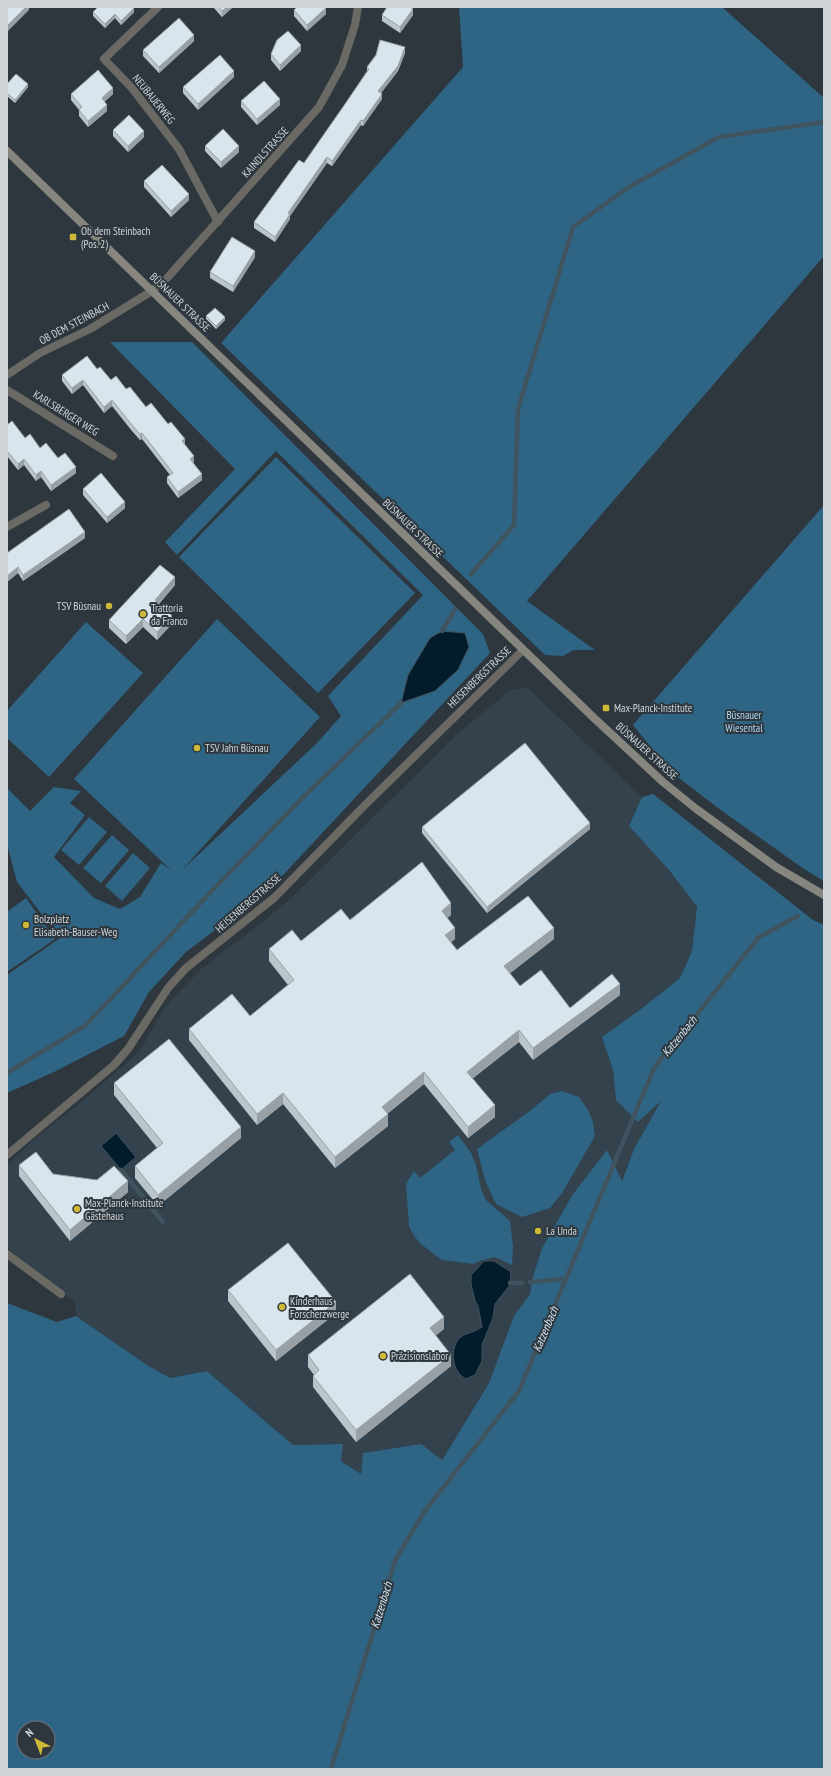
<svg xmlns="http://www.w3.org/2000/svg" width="831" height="1776" viewBox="0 0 831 1776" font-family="'PT Sans Narrow',sans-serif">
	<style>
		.built { fill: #33424d }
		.green { fill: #2e6484; fill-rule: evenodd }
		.water { fill: #021c2b; stroke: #40545f }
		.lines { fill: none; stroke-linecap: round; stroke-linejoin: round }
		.stream { stroke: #40545f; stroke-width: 4.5 }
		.street { stroke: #6a6964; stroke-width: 8 }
		.secondary { stroke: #87867e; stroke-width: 8 }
		.wall { fill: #bbc5cc }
		.shaded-wall { fill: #98a0a6 }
		.building { fill: #d9e5ed; stroke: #98a0a6 }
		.poi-dot { fill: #ceb837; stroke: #2e373e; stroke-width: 1.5 }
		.labels { text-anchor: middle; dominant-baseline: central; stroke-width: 4; stroke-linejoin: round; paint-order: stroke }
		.street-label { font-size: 11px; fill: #cfd5d9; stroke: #2e373e }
		.poi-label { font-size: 11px; fill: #cfd5d9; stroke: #2e373e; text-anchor: start }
		.park-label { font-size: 11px; fill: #b1d9f4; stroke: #2e373e }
		.water-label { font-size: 12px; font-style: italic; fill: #d3e6f4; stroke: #2e373e }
	</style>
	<rect width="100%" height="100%" fill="#2e373e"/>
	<!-- built -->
	<polygon class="built" points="527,687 642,797 629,826 669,870 697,908 692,951 680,978 641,1009 602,1037 613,1070 616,1100 662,1100 634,1149 621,1181 607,1150 573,1194 542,1248 532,1280 530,1294 514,1316 489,1383 441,1460 421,1444 363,1453 361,1474 341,1461 342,1444 293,1445 207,1371 170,1378 147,1365 76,1316 75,1302 43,1278 7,1247 7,1165 32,1141 79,1104 139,1052 165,1007 202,968 263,922 300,890 457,734 511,690"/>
	<!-- green -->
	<g class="green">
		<polygon points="459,7 722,7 824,98 824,256 527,601 595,650 574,650 563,656 545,655 221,343 463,67"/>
		<polygon points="110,342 192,342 483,634 490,653 284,874 247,906 186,952 149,992 124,1036 54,1072 7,1093 7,975 60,938 17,882 7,844 7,788 30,811 54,787 81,791 70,803 85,815 54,857 94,898 120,909 140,897 161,863 172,871 74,779 217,619 320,717 182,870 317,743 341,716 328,696 423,595 276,451 177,555 165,542 235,469"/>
		<polygon points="276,457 415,593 318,693 179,557"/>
		<polygon points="824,505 824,881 804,869 722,811 671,772 633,725"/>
		<polygon points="86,622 143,673 49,777 7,738 7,711"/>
		<path d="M653,794L813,920L824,925V1769H7V1303L57,1322L76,1316L147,1365L170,1378L207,1371L293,1445L343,1444L341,1461L361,1474L363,1453L421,1444L442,1460L489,1383L514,1316L530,1294L532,1280L542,1248L573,1194L607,1150L622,1181L634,1149L661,1101L638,1122L616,1100L613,1070L602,1037L641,1009L680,978L692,951L697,907L669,870L629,826L642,797ZM24,1728H48V1752H24Z"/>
		<polygon points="89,817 107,832 79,865 61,850"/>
		<polygon points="112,835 129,850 101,883 83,868"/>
		<polygon points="133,853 150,868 122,901 105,886"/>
		<polygon points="26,898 55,939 7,972 7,912"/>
		<polygon points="562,1091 579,1097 588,1110 593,1122 595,1136 562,1193 550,1208 522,1217 496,1204 485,1180 477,1149 530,1111 550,1094"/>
		<polygon points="458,1135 471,1153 476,1165 481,1189 486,1200 510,1221 513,1247 512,1265 495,1257 479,1261 474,1264 442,1260 422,1245 414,1236 409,1226 406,1184 414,1171 420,1178 455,1150 449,1142"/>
	</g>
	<!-- water -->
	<g class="water">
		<polygon points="442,631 465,633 469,647 458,670 435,691 401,703 408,675 430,638"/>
		<polygon points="116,1133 136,1157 121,1170 101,1146"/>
		<path d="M484,1261H494L511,1272L510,1285L495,1304L493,1318L482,1345V1361L475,1375L466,1379C452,1373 448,1346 462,1336C467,1333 475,1332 482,1327L478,1306L475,1301L471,1284V1275Z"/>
	</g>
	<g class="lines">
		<!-- stream -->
		<g class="stream">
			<polyline points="471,574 514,525 518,409 573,227 629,187 719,137 824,122"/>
			<polyline points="442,631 455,609"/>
			<polyline points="7,1073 86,1025 207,896 303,797 401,703"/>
			<polyline points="121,1170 163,1222"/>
			<polyline points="530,1282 565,1279"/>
			<polyline points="510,1283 522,1283"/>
			<polyline points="331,1769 395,1561 424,1512 519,1391 654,1068 759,937 798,916"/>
		</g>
		<!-- street -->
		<g class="street">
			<polyline points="158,7 104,59 131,87 179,149 218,222"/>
			<polyline points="7,375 40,353 90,329 152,291 168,277 319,107 342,65 355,25 358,7"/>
			<polyline points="7,390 113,456"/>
			<polyline points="7,527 46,505"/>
			<polyline points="7,1155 114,1065 128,1049 168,988 186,968 274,898 366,804 523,650"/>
			<polyline points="7,1254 61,1294"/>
		</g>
		<!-- secondary -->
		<polyline class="secondary" points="7,151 594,718 663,782 695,808 776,867 824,895"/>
	</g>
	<!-- wall -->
	<g class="wall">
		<polygon points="213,7 233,7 222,17"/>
		<polygon points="294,10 326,14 307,31 294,16"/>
		<polygon points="93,12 134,12 121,25 115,18 105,28 93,16"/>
		<polygon points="382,15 413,15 400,33 382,21"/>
		<polygon points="194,41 159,73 143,56 143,50"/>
		<polygon points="301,51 280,71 271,60 271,54"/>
		<polygon points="405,53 398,71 381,93 382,99 363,126 361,125 332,166 327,163 290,216 290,219 275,242 254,228 254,222 304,163 343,107 367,71 367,67"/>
		<polygon points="234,77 198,110 183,93 183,87"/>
		<polygon points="7,84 28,87 15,103 7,96"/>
		<polygon points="71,94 113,94 104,102 107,111 88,127 79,116 79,110 71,100"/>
		<polygon points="241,101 280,105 257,125 241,107"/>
		<polygon points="113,130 144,137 128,152 113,136"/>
		<polygon points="205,146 239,152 221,168 205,151"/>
		<polygon points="144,181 189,200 171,217 144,187"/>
		<polygon points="255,257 233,292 210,278 210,272"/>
		<polygon points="206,316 225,320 216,329 206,319"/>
		<polygon points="97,369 111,380 126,389 146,407 168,424 185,445 194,462 193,463 202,480 178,498 167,483 167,477 170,475 142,439 140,440 132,431 112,406 104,413 83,385 72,394 62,381 62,375"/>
		<polygon points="7,425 40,448 58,458 76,473 51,491 41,477 36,481 24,465 18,470 7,456"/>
		<polygon points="83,489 125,508 107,523 83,495"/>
		<polygon points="85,538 23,581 18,573 7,582 7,553"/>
		<polygon points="175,585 159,604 172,624 157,640 143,627 126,644 109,628 109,620"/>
		<polygon points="422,827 590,829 487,913 422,833"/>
		<polygon points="451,915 447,918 455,939 451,942 457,950 554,939 510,973 520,986 570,1008 620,995 533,1060 519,1042 473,1078 495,1117 468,1138 424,1084 387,1114 388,1126 335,1168 283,1104 257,1125 189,1040 189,1029 250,1016 288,985 269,961 269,949 301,941 350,920"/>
		<polygon points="114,1083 241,1138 158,1206 135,1178 135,1166 157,1148 114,1095"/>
		<polygon points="19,1165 53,1174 128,1192 70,1241 19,1176"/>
		<polygon points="228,1290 336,1313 276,1361 228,1301"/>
		<polygon points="444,1329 436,1335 451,1366 356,1442 313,1387 313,1376 314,1375 308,1367 308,1355"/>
	</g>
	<!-- shaded-wall -->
	<g class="shaded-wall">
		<polygon points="26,7 29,7 29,10 7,32 7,26"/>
		<polygon points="227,7 233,7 222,17 222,11"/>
		<polygon points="134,8 134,12 121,25 121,21"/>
		<polygon points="326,8 326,14 307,31 307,25"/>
		<polygon points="413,9 413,15 400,33 400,27"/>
		<polygon points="115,14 115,18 105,28 105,24"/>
		<polygon points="194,35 194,41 159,73 159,67"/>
		<polygon points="301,45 301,51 280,71 280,65"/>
		<polygon points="405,47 405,53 398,71 378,97 378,91"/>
		<polygon points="234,71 234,77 198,110 198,104"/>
		<polygon points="28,84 28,87 15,103 15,100"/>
		<polygon points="113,88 113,94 102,104 102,98"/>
		<polygon points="382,94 382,99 363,126 363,121"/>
		<polygon points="280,99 280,105 257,125 257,119"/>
		<polygon points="107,105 107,111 88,127 88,121"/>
		<polygon points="361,120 361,125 332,166 332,161"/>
		<polygon points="144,131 144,137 128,152 128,146"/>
		<polygon points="239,146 239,152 221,168 221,162"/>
		<polygon points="327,157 327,163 290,216 290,219 275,242 275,237 288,213"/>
		<polygon points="189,194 189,200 171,217 171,211"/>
		<polygon points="255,251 255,257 233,292 233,286"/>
		<polygon points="225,317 225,320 216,329 216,326"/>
		<polygon points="83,380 83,385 72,394 72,388"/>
		<polygon points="112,400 112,406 104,413 104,407"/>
		<polygon points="142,433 142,439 140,440 140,434"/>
		<polygon points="185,439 185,445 182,441"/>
		<polygon points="194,456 194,462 190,465 190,459"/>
		<polygon points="24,459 24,465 18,470 18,464"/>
		<polygon points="76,467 76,473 51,491 51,485"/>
		<polygon points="41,471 41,477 36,481 36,475"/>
		<polygon points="202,474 202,480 178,498 178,492"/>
		<polygon points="125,502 125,508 107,523 107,517"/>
		<polygon points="85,532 85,538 23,581 23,575"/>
		<polygon points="18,567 18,573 7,582 7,576"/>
		<polygon points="175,577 175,585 155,608 155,600"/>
		<polygon points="172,616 172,624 157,640 157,632"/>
		<polygon points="143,619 143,627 126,644 126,636"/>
		<polygon points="590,823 590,829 487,913 487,907"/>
		<polygon points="451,903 451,915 442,923 442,911"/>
		<polygon points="455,928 455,939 445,947 445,935"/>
		<polygon points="554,928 554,939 504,978 504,966"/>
		<polygon points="620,984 620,995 533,1060 533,1048"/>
		<polygon points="519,1030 519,1042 467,1083 467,1072"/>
		<polygon points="424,1072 424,1084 382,1118 382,1107"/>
		<polygon points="283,1093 283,1104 257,1125 257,1114"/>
		<polygon points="495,1105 495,1117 468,1138 468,1127"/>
		<polygon points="388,1114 388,1126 335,1168 335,1157"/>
		<polygon points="241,1127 241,1138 158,1206 158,1195"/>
		<polygon points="128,1181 128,1192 70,1241 70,1230"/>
		<polygon points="336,1302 336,1313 276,1361 276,1350"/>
		<polygon points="444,1317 444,1329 430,1340 430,1328"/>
		<polygon points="451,1355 451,1366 356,1442 356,1430"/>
	</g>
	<!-- building -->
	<g class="building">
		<polygon points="7,7 26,7 7,26"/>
		<polygon points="98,7 133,7 134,8 121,21 115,14 105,24 93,12"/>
		<polygon points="219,7 227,7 222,11"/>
		<polygon points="297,7 325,7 326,8 307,25 294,10"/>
		<polygon points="387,7 410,7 413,9 400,27 382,15"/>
		<polygon points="179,18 194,35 159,67 143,50"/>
		<polygon points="288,31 301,45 280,65 271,54 277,40"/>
		<polygon points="380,40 405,47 398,66 378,91 382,94 363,121 361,120 332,161 327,157 288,213 290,214 275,237 254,222 299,160 304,163 343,107 369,69 367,67 376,55"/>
		<polygon points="220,55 234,71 198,104 183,87"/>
		<polygon points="98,70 113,88 102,98 107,105 88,121 79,110 82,107 71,94"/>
		<polygon points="16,74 28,84 15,100 7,93 7,84"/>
		<polygon points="264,81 280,99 257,119 241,101"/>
		<polygon points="129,115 144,131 128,146 113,130"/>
		<polygon points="223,129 239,146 221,162 205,146"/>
		<polygon points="162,165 189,194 171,211 144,181"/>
		<polygon points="232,237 255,251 233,286 210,272"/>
		<polygon points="215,308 225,317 216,326 206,316"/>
		<polygon points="87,356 97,369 100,367 111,380 116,376 126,389 130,387 146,407 151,403 168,424 171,422 185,439 182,441 194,456 190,459 202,474 178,492 167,477 173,473 142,433 140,434 132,425 112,400 104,407 83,380 72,388 62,375"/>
		<polygon points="12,421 25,438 30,434 40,448 46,443 58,458 65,453 76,467 51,485 41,471 36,475 24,459 18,464 7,451 7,425"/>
		<polygon points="101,473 125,502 107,517 83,489"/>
		<polygon points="69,509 85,532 23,575 18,567 7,576 7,553"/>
		<polygon points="160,565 175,577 155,600 172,616 157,632 143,619 126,636 109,620"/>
		<polygon points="525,743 590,823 487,907 422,827"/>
		<polygon points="422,862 451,903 442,911 455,928 445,935 457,950 528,896 554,928 504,966 520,986 541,970 570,1008 612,974 620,984 533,1048 519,1030 467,1072 495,1105 468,1127 424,1072 382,1107 388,1114 335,1157 283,1093 257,1114 189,1029 232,994 250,1016 294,980 269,949 292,930 301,941 341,909 350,920"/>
		<polygon points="169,1039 241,1127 158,1195 135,1166 163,1143 114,1083"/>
		<polygon points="36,1152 53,1174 97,1180 114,1166 128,1181 70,1230 19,1165"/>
		<polygon points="288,1243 336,1302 276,1350 228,1290"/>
		<polygon points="410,1274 444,1317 430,1328 451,1355 356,1430 313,1376 319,1370 308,1355"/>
	</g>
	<!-- markers -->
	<g class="poi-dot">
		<rect x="69" y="233" width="8" height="8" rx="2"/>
		<circle cx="109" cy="606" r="4"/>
		<circle cx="143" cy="614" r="4"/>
		<rect x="602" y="704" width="8" height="8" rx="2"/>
		<circle cx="197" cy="748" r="4"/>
		<circle cx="26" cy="925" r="4"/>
		<circle cx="77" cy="1209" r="4"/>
		<circle cx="538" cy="1231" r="4"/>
		<circle cx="282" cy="1307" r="4"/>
		<circle cx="383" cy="1356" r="4"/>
	</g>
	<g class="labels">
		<!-- street labels -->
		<g class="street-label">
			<text transform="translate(154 99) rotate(51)">NEUBAUERWEG</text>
			<text transform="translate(265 152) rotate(-48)">KAINDLSTRASSE</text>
			<text transform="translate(180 302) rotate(44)">BÜSNAUER STRASSE</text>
			<text transform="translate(74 323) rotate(-28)">OB DEM STEINBACH</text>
			<text transform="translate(66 413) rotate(32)">KARLSBERGER WEG</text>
			<text transform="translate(413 528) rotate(44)">BÜSNAUER STRASSE</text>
			<text transform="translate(479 677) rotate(-44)">HEISENBERGSTRASSE</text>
			<text transform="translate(647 751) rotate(42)">BÜSNAUER STRASSE</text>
			<text transform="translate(248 903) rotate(-41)">HEISENBERGSTRASSE</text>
		</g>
		<!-- poi labels -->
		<g class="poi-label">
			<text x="81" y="231">Ob dem Steinbach<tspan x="81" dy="13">(Pos. 2)</tspan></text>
			<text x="101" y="606" text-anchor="end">TSV Büsnau</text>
			<text x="151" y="608">Trattoria<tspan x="151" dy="13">da Franco</tspan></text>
			<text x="614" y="708">Max-Planck-Institute</text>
			<text x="205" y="748">TSV Jahn Büsnau</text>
			<text x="34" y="919">Bolzplatz<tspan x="34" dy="13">Elisabeth-Bauser-Weg</tspan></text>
			<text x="85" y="1203">Max-Planck-Institute<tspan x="85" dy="13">Gästehaus</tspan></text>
			<text x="546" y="1231">La Unda</text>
			<text x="290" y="1301">Kinderhaus<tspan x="290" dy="13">Forscherzwerge</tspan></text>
			<text x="391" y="1356">Präzisionslabor</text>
		</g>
		<!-- park labels -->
		<g class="park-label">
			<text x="744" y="715">Büsnauer<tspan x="744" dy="13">Wiesental</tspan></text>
		</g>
		<!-- water labels -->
		<g class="water-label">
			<text transform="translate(679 1036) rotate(-51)">Katzenbach</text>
			<text transform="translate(545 1329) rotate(-67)">Katzenbach</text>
			<text transform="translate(381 1605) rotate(-73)">Katzenbach</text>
		</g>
	</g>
	<!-- border -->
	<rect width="831" height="1776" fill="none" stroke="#cfd5d9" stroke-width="16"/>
	<!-- north arrow -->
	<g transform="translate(36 1740) rotate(318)"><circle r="19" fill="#2e373e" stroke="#6e767c"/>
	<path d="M0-3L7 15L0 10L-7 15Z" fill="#ceb837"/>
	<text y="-6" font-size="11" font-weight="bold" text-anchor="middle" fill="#cfd5d9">N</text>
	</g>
</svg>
